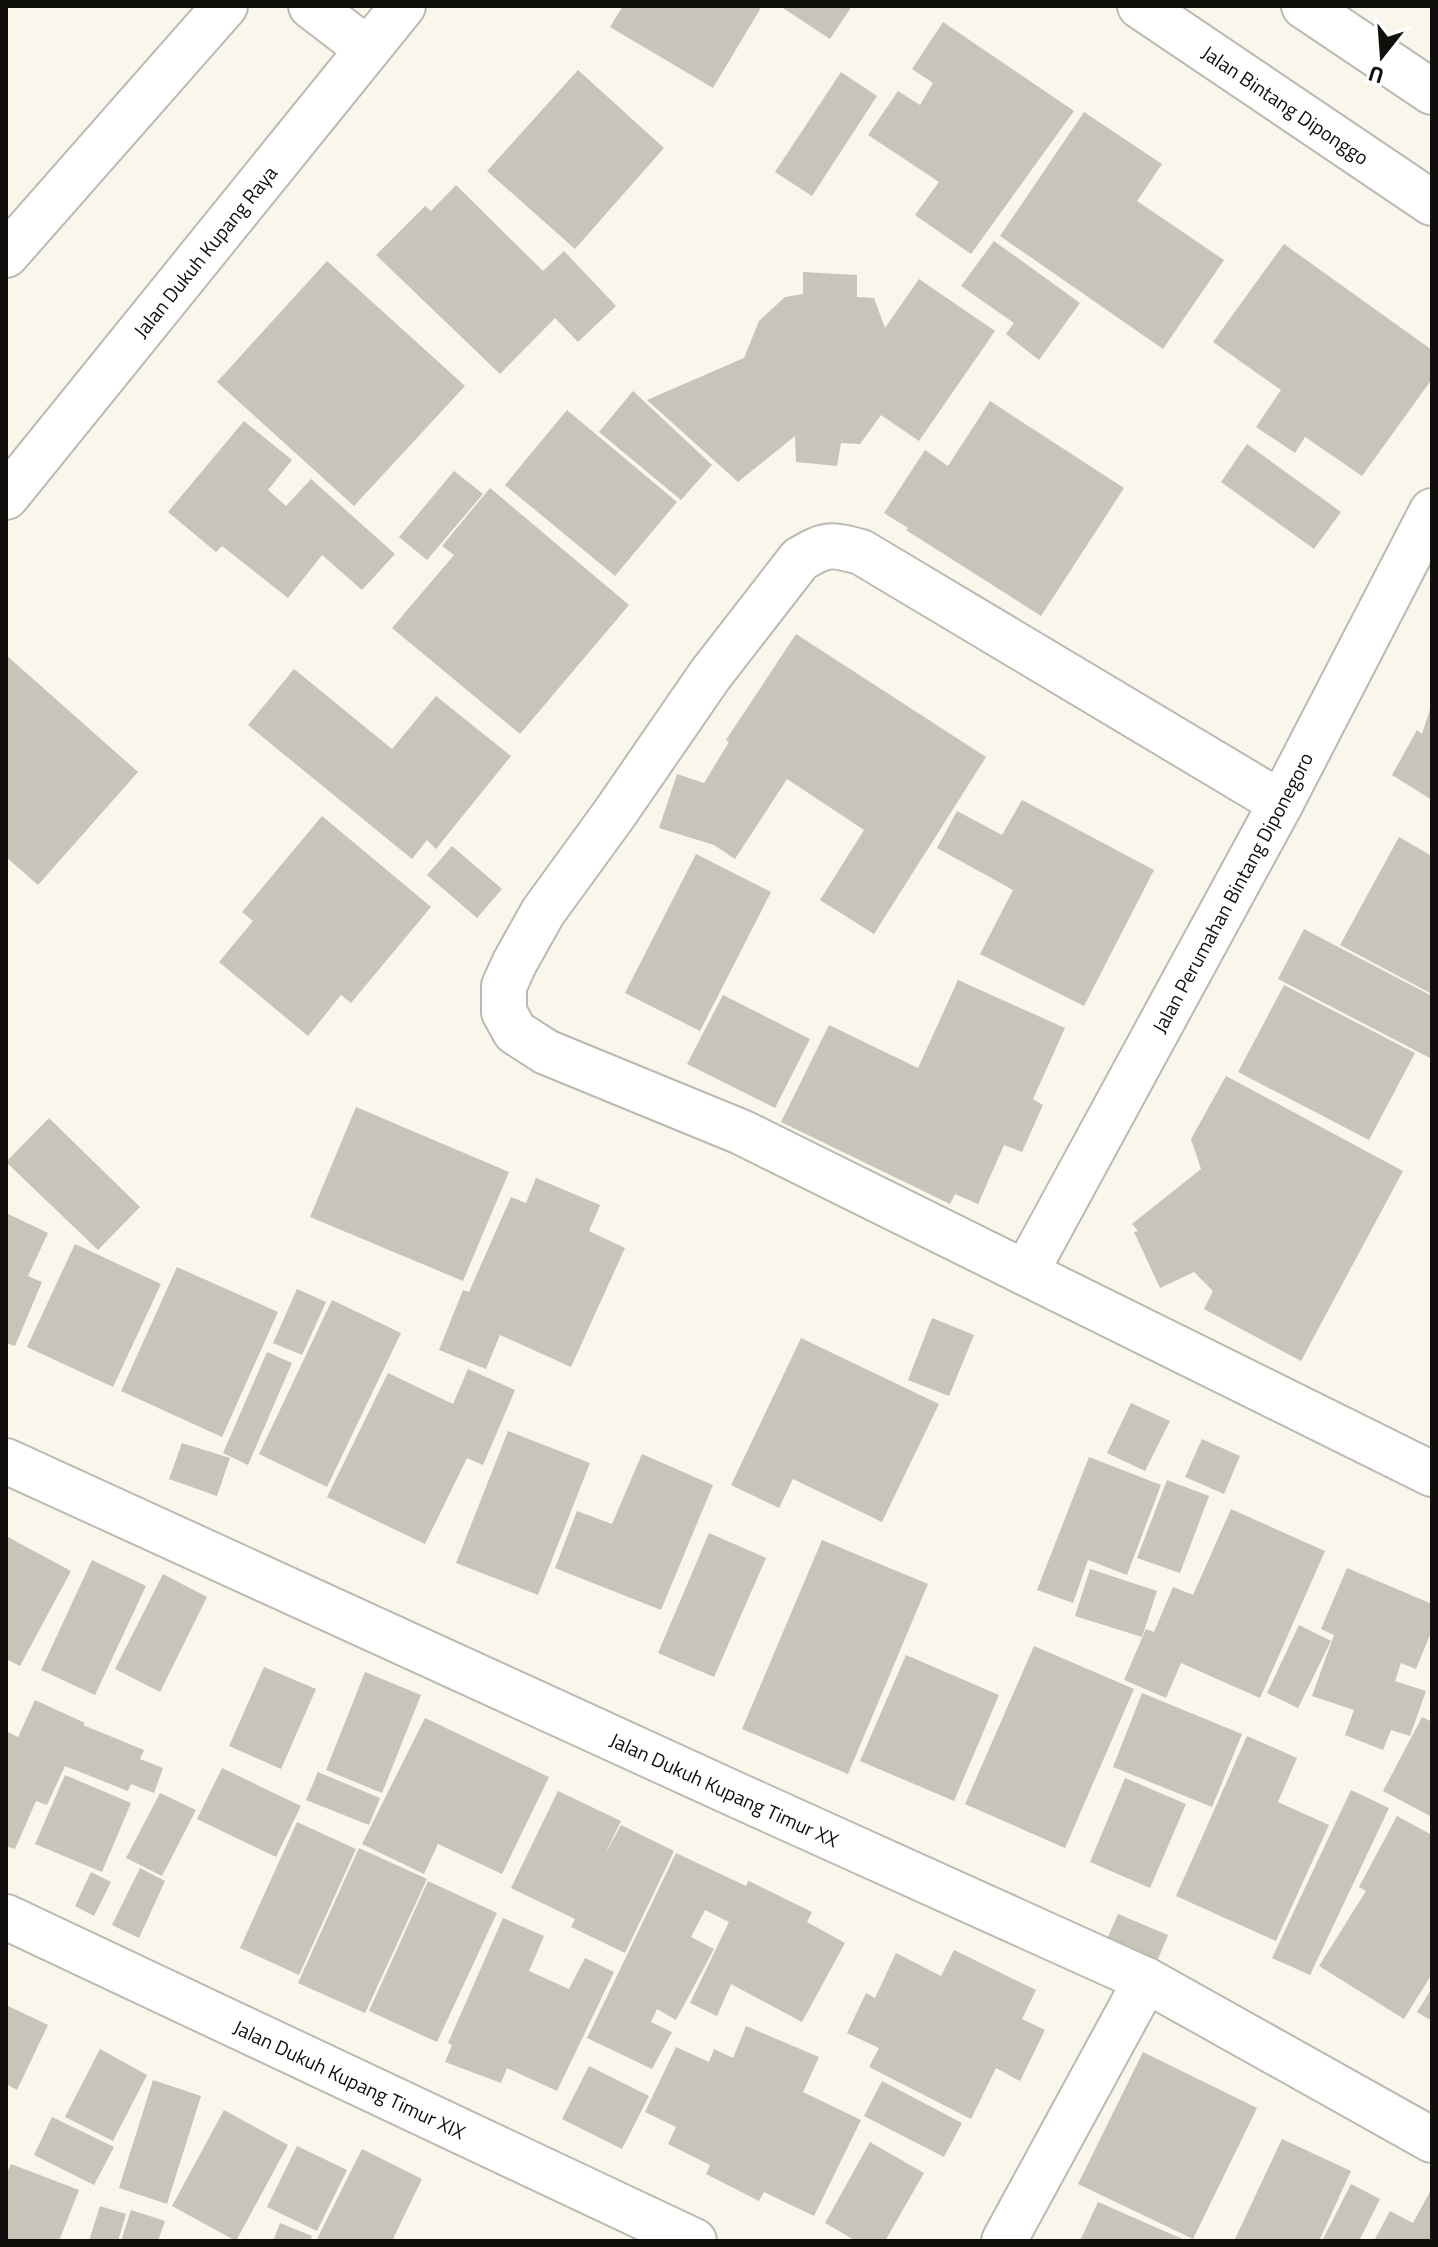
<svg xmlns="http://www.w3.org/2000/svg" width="1438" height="2247" viewBox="0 0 1438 2247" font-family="'Titillium Web',sans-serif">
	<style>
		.building { fill: #c7c4ba }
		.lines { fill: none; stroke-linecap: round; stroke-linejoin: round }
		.minor-casing { stroke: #bcb9b0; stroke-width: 48 }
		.minor { stroke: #fff; stroke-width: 44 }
		.labels { text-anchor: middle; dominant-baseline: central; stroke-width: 6; stroke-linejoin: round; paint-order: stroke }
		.street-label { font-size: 20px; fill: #100f0c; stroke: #fff }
	</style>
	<rect width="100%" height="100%" fill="#f9f6ec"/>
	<!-- building -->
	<g class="building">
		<polygon points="623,6 762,6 713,88 610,27"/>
		<polygon points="780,6 852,6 830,39"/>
		<polygon points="943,22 1074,111 971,254 915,215 939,182 868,135 898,91 920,105 933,83 912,69"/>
		<polygon points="578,70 664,148 575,249 487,171"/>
		<polygon points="841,72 877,96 812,196 775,172"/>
		<polygon points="1084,112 1162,164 1137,201 1224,260 1163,349 1000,236"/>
		<polygon points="456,185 543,271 564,251 616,306 578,342 555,318 500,374 376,255 425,206 431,211"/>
		<polygon points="994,241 1080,303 1039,360 1006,334 1014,323 961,286"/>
		<polygon points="1284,244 1432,350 1432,379 1362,476 1305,437 1295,453 1256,427 1281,390 1213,342"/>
		<polygon points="327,261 465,386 354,506 217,382"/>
		<polygon points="803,272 857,275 857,297 874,298 885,328 919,279 995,331 919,441 881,415 860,444 841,443 837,466 796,462 795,436 738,482 647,400 744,358 759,321 785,297 803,294"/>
		<polygon points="633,391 712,465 681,500 599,432"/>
		<polygon points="990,401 1124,488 1041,616 906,530 908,528 884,513 925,450 948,466"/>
		<polygon points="567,410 677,502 615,576 505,485"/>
		<polygon points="244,421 292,460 268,490 286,506 311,479 395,554 362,590 322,555 288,598 222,546 216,552 168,512"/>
		<polygon points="1247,444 1341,512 1314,549 1221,482"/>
		<polygon points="454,471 483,494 427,560 399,537"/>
		<polygon points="490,488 629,605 520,734 392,628 454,555 442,546"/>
		<polygon points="796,634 986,757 874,934 820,900 864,830 787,779 735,859 714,845 659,828 677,774 704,783 729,742 726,740"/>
		<polygon points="6,655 138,772 38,885 6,857"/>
		<polygon points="294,669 392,749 436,696 511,756 436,849 427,840 412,859 248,725"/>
		<polygon points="1432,703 1432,800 1392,775 1417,730 1422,734"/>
		<polygon points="1022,800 1154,870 1084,1006 980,954 1013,890 937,848 957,811 1002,835"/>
		<polygon points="322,816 431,907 351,1003 341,995 308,1036 219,962 253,921 242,912"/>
		<polygon points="1399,837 1432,856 1432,994 1340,945"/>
		<polygon points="452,846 502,889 477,918 427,875"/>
		<polygon points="696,854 771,892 700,1031 625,993"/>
		<polygon points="1304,929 1432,996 1432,1059 1278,979"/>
		<polygon points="958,980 1065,1028 1033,1099 1043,1105 1022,1152 1004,1145 978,1204 955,1194 950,1204 781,1122 829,1025 918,1068"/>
		<polygon points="1284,985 1415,1053 1369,1140 1238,1072"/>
		<polygon points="723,995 810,1039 775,1108 687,1064"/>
		<polygon points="1226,1076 1403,1171 1301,1361 1204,1309 1213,1291 1194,1272 1160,1288 1134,1232 1138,1231 1132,1224 1201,1169 1191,1139"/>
		<polygon points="356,1107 509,1172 463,1281 310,1217"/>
		<polygon points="49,1118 140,1207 98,1250 6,1162"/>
		<polygon points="536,1178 600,1205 589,1231 625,1248 571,1367 500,1335 486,1369 439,1350 463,1290 469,1292 511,1197 526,1203"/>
		<polygon points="6,1213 48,1233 28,1276 42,1282 15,1346 6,1343"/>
		<polygon points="75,1244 161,1284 113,1387 27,1347"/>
		<polygon points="177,1267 278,1312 222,1437 121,1391"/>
		<polygon points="297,1289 326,1302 302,1355 273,1343"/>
		<polygon points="332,1300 401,1333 327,1487 259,1454"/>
		<polygon points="932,1318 974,1335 949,1396 908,1380"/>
		<polygon points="801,1338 939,1404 882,1522 793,1479 779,1508 731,1485"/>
		<polygon points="267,1352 292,1363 248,1465 223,1453"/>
		<polygon points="468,1369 515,1390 483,1465 467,1458 425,1544 327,1497 388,1373 453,1404"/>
		<polygon points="1131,1403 1170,1421 1145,1471 1107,1453"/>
		<polygon points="508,1431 590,1463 538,1595 456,1563"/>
		<polygon points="1202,1439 1240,1456 1224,1494 1185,1477"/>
		<polygon points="182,1443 230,1458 217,1496 169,1479"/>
		<polygon points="642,1454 713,1485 661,1610 555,1568 577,1511 612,1524"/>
		<polygon points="1089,1457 1161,1485 1127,1575 1088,1560 1073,1603 1037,1590"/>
		<polygon points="1167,1480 1209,1496 1180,1573 1137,1558"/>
		<polygon points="1231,1509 1325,1551 1260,1698 1181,1663 1166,1698 1124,1680 1146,1629 1154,1632 1173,1587 1193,1595"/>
		<polygon points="709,1533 766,1558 714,1677 658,1653"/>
		<polygon points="6,1536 71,1571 20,1666 6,1659"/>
		<polygon points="822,1540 928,1584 848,1774 742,1729"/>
		<polygon points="92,1560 146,1586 95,1695 41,1670"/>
		<polygon points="1347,1568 1432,1604 1432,1630 1416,1669 1401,1663 1395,1681 1426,1691 1410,1736 1391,1730 1383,1750 1345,1735 1354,1710 1312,1696 1334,1635 1321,1629"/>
		<polygon points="1090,1569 1157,1591 1142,1637 1075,1616"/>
		<polygon points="163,1574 207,1597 160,1692 115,1669"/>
		<polygon points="1299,1625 1331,1641 1298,1708 1267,1693"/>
		<polygon points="1034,1646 1134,1689 1065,1848 965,1804"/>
		<polygon points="906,1655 999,1695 954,1801 860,1761"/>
		<polygon points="264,1667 316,1689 281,1769 229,1746"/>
		<polygon points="365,1672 421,1695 382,1793 326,1770"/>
		<polygon points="1142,1693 1242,1734 1212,1807 1113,1767"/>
		<polygon points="35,1700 85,1723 83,1725 144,1750 140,1759 163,1768 154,1793 131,1784 128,1791 65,1766 47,1805 36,1801 15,1849 6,1846 6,1731 18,1737"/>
		<polygon points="1422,1717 1432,1722 1432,1817 1383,1791"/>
		<polygon points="425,1718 549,1777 502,1874 438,1844 424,1874 362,1844"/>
		<polygon points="1247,1736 1297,1758 1278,1802 1329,1825 1276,1941 1176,1896"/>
		<polygon points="222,1768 301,1806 276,1857 197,1819"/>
		<polygon points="318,1772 380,1798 369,1825 306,1800"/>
		<polygon points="65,1775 131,1803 102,1872 35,1844"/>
		<polygon points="1125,1778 1186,1804 1150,1888 1090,1862"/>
		<polygon points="1351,1790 1389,1808 1310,1975 1272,1958"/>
		<polygon points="558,1791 621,1821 604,1856 621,1825 674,1851 625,1953 571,1927 575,1919 511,1888"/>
		<polygon points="160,1793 196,1810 162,1876 126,1858"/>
		<polygon points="1397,1816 1432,1835 1432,1974 1404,2019 1319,1966 1366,1891 1359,1887"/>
		<polygon points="297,1822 356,1849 299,1975 240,1948"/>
		<polygon points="359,1848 427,1879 365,2013 298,1983"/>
		<polygon points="676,1853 746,1886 748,1881 751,1882 812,1912 807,1922 845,1943 802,2022 731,1984 717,2016 690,2003 729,1922 705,1910 691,1937 714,1949 676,2020 657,2009 651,2022 672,2032 652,2069 587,2038"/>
		<polygon points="140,1868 165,1881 139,1938 112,1925"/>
		<polygon points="91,1872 111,1882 94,1916 75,1906"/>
		<polygon points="428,1881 497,1913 437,2042 369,2011"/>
		<polygon points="1118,1914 1168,1935 1155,1966 1104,1946"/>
		<polygon points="503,1918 544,1936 529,1971 569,1989 585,1958 614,1972 557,2091 507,2068 501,2083 445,2062 452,2045 448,2043"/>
		<polygon points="954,1950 1036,1990 1022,2019 1045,2030 1020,2081 996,2068 971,2119 869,2067 879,2048 847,2033 866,1993 875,1998 896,1953 941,1976"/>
		<polygon points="1432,1988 1432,2021 1417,2012"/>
		<polygon points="6,2005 48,2025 17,2090 6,2084"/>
		<polygon points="746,2026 819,2057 803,2092 861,2120 814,2216 764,2192 759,2201 706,2174 710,2165 668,2144 676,2127 645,2112 676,2047 709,2062 714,2049 733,2058"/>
		<polygon points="100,2049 147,2075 113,2141 65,2117"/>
		<polygon points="1143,2052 1257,2108 1193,2239 1078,2184"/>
		<polygon points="589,2066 649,2096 622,2149 562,2119"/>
		<polygon points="153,2080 201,2096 167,2204 119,2188"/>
		<polygon points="882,2081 962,2123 944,2157 864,2116"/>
		<polygon points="224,2110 288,2145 236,2241 172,2206"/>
		<polygon points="52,2117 114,2147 94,2185 34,2155"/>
		<polygon points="1282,2139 1351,2171 1319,2241 1234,2241"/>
		<polygon points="870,2142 924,2173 885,2241 856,2241 825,2223"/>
		<polygon points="297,2146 347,2170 317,2231 267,2207"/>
		<polygon points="362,2149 422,2179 392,2241 316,2241"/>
		<polygon points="11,2164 79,2190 59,2241 6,2241 6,2176"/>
		<polygon points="1351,2184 1380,2199 1359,2241 1322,2241"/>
		<polygon points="1432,2188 1432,2241 1374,2241 1390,2211 1413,2223"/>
		<polygon points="1098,2202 1187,2241 1080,2241"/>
		<polygon points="100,2206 126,2214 118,2241 89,2241"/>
		<polygon points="131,2210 165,2221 158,2241 121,2241"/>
		<polygon points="280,2223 312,2236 310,2241 273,2241"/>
	</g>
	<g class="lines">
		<!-- minor casing -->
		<g class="minor-casing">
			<g id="minor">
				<polyline points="311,6 367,49"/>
				<path id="s1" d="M1140,6L1432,203"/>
				<polyline points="1304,6 1432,92"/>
				<polyline points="6,255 225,6"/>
				<path id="s2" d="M6,497L403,6"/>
				<path d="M1281,803L861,552C831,544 827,543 800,559L710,675L615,813L543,912L515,962L504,986V1012L515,1032L546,1052L741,1132L1432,1474"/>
				<path id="s3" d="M1026,1272L1281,803L1432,511"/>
				<path id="s4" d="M6,1461L741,1797L1146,1980L1432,2140"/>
				<path id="s5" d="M6,1917L694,2241"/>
				<polyline points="1004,2241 1146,1980"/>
			</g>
		</g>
		<!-- minor -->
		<use href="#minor" class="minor"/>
	</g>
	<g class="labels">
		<!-- street labels -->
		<g class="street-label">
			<text stroke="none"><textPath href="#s1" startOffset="176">Jalan Bintang Diponggo</textPath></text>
			<text stroke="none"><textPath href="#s2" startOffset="316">Jalan Dukuh Kupang Raya</textPath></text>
			<text stroke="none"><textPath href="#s3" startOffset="432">Jalan Perumahan Bintang Diponegoro</textPath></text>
			<text stroke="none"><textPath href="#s4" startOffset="790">Jalan Dukuh Kupang Timur XX</textPath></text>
			<text stroke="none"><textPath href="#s5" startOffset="380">Jalan Dukuh Kupang Timur XIX</textPath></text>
		</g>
	</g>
	<!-- border -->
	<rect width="1438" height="2247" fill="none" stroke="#100f0c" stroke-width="16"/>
	<!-- north arrow -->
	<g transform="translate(1382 56) rotate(197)" stroke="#ffffff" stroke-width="6" paint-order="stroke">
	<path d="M0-6L14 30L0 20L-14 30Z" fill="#100f0c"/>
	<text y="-12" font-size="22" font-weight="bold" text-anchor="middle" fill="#100f0c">U</text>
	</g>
</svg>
